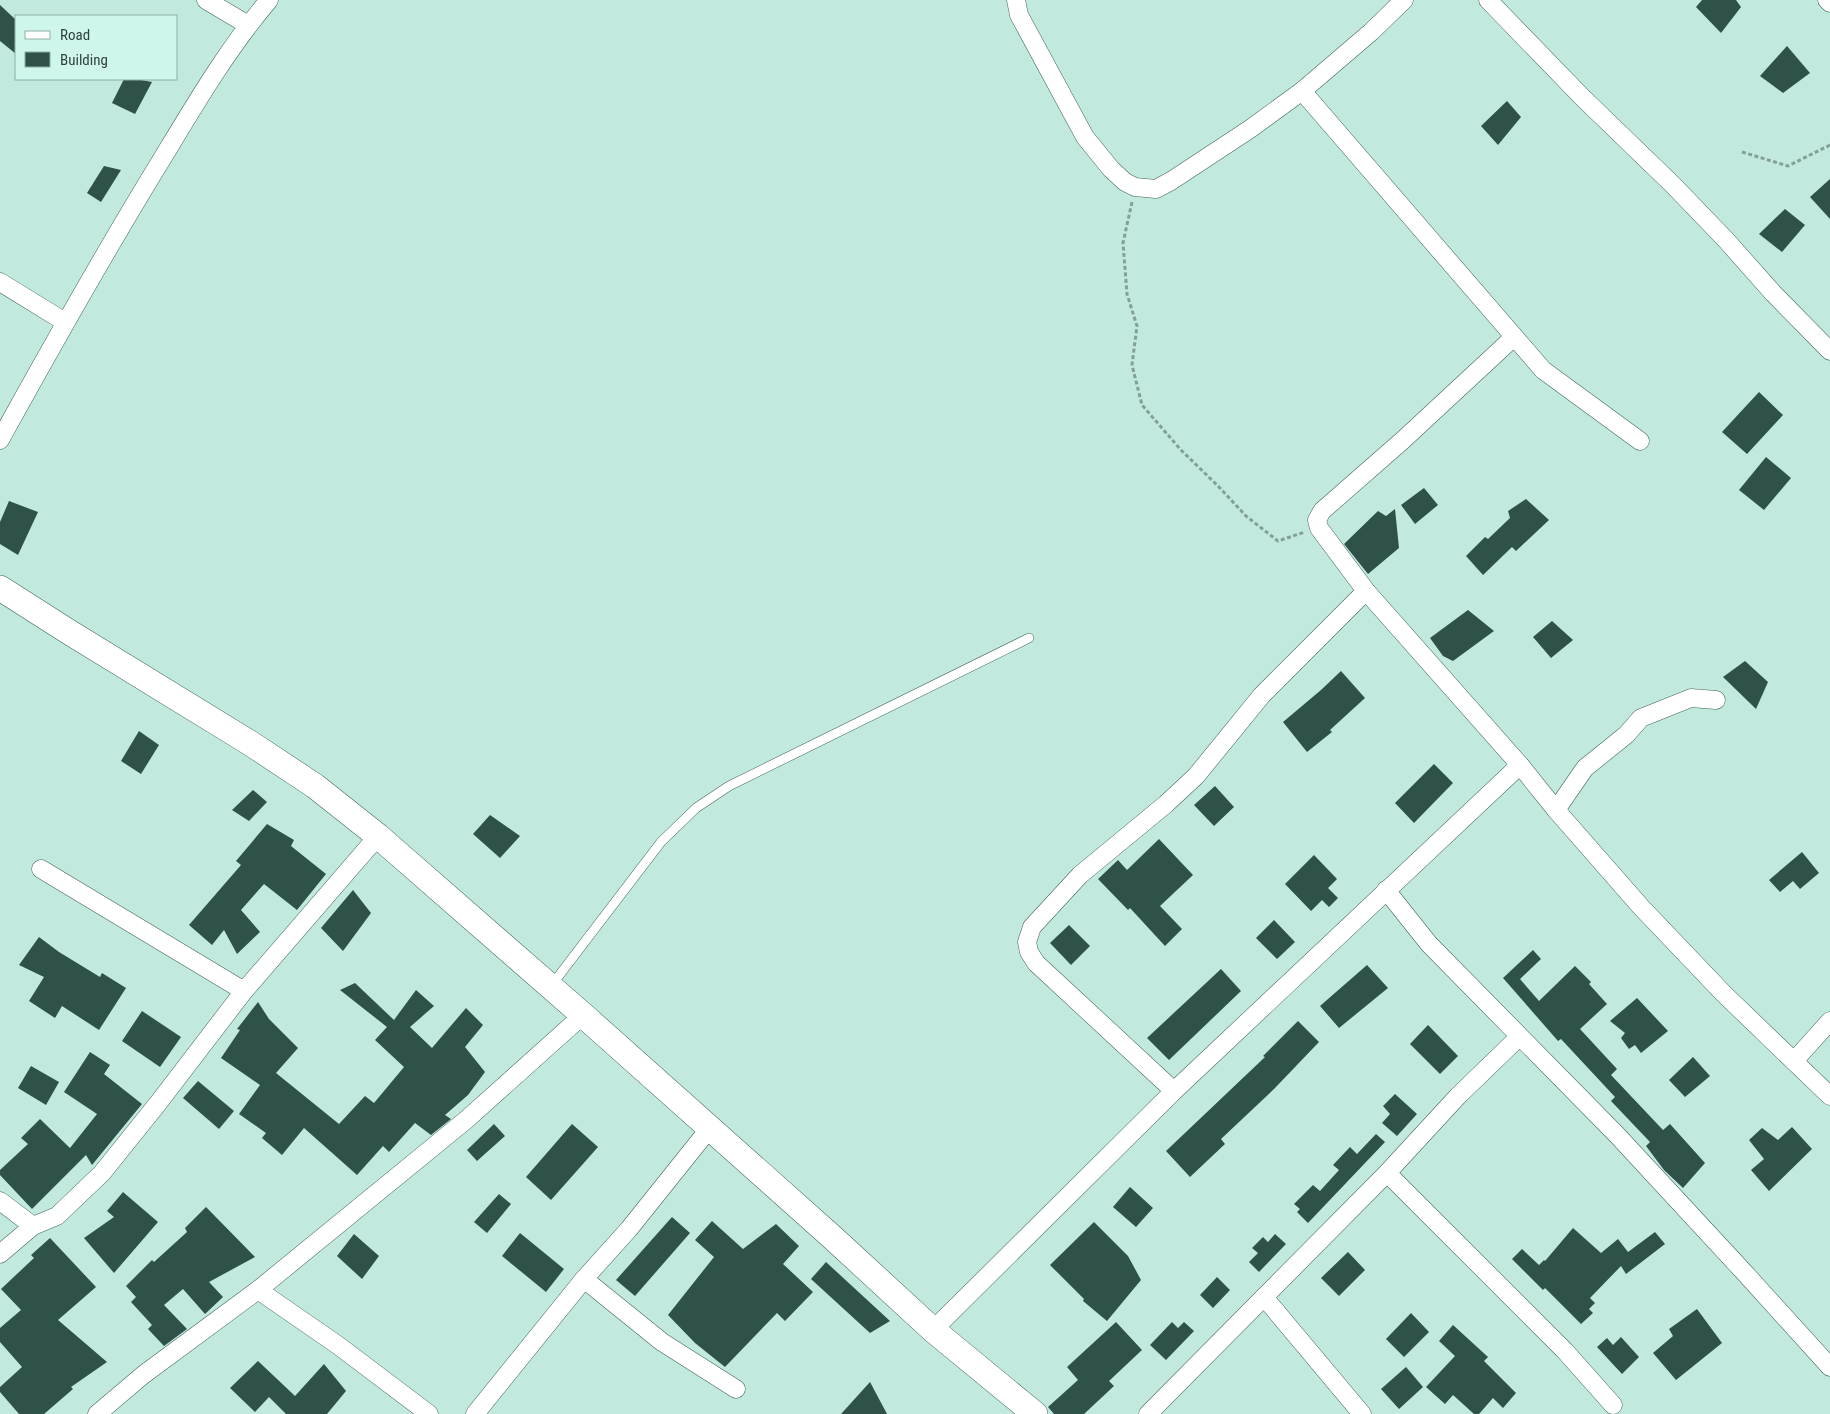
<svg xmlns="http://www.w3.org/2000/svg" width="1830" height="1414" viewBox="0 0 1830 1414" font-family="'Roboto Condensed',sans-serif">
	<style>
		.building { fill: #2e5249 }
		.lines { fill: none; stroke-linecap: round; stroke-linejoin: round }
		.lane-casing { stroke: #41655c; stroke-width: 10 }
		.street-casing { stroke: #41655c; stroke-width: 19 }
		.secondary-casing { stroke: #41655c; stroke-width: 26 }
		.path { stroke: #83a098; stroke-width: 3; stroke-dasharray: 4 2.5; stroke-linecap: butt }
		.lane { stroke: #fff; stroke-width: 9 }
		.street { stroke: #fff; stroke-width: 18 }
		.secondary { stroke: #fff; stroke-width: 25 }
	</style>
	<rect width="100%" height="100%" fill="#c1e9de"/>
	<!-- building -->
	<g class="building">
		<polygon points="1702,0 1736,0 1741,7 1721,33 1696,7"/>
		<polygon points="0,5 16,20 16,54 0,41"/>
		<polygon points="1787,46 1810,73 1783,93 1760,76"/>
		<polygon points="124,79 136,79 152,82 135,114 112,103"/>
		<polygon points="1507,101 1521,117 1498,145 1481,126"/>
		<polygon points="104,166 121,170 101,202 87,193"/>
		<polygon points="1830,179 1830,219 1810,197"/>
		<polygon points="1785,209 1805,225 1782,252 1759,234"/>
		<polygon points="1759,392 1783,415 1747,454 1722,432"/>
		<polygon points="1766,457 1791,478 1764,510 1739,490"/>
		<polygon points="1424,488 1438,505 1415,524 1401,505"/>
		<polygon points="1526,499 1549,520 1516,551 1512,547 1483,575 1466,556 1485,537 1488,539 1510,518 1508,511"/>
		<polygon points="9,501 38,512 18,555 0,544 0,522"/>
		<polygon points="1395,509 1399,548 1368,574 1344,544 1378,511 1386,516"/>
		<polygon points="1468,610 1494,631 1453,661 1443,656 1430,638"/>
		<polygon points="1552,621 1573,640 1551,658 1533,637"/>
		<polygon points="1745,661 1768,682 1756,709 1723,677"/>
		<polygon points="1341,671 1365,698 1330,730 1332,732 1307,752 1283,722 1321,690"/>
		<polygon points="139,731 159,745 141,774 121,761"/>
		<polygon points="1434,764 1453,783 1414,823 1395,803"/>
		<polygon points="1215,786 1234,807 1214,826 1194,805"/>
		<polygon points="253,790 267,802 249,821 232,810"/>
		<polygon points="490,815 520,836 500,858 473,834"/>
		<polygon points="267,824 294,840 291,846 326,874 297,910 264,884 241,910 260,932 237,954 224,930 212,945 189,925 241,865 236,861"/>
		<polygon points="1159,839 1193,875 1160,906 1182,929 1165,946 1130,908 1128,910 1098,879 1118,860 1127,870"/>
		<polygon points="1802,852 1819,873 1800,889 1793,881 1780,892 1769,880"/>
		<polygon points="1314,855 1337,879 1328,888 1338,898 1329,907 1322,900 1311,911 1285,884"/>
		<polygon points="353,890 371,913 343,951 321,928"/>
		<polygon points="1274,920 1295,942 1277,959 1256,938"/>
		<polygon points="1069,925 1090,946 1071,965 1050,943"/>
		<polygon points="39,937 59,952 100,977 102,973 126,988 99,1030 62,1006 55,1018 29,1001 44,977 19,965"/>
		<polygon points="1533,950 1541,959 1520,979 1539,1001 1575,966 1591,982 1589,984 1607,1004 1580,1029 1617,1069 1611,1075 1663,1130 1670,1124 1705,1163 1683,1188 1664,1170 1646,1146 1650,1142 1611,1101 1615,1097 1561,1039 1558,1041 1503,978"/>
		<polygon points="1367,965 1388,988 1339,1028 1320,1006"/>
		<polygon points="1221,969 1241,991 1169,1060 1147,1038"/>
		<polygon points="355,983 394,1020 416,990 434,1006 410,1027 432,1048 466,1008 483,1025 465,1047 485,1072 468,1095 445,1115 451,1119 431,1135 415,1123 389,1152 383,1146 357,1175 304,1128 282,1155 262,1138 266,1133 239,1114 260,1085 221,1058 240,1030 237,1029 258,1002 269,1019 298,1048 276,1073 339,1124 365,1096 374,1103 404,1067 375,1040 387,1027 340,990"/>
		<polygon points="1637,998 1668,1031 1641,1053 1635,1045 1629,1049 1621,1038 1625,1033 1610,1021"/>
		<polygon points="142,1011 181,1037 160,1067 122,1041"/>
		<polygon points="1298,1021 1319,1042 1274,1089 1221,1139 1225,1144 1190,1177 1166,1151 1265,1057 1263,1056"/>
		<polygon points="1428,1025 1458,1056 1440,1074 1410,1044"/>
		<polygon points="90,1052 110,1065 104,1074 142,1104 92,1165 86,1155 32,1209 0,1175 0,1170 28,1144 21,1138 40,1119 70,1148 97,1114 64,1092"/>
		<polygon points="1693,1057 1710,1076 1685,1097 1669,1080"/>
		<polygon points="31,1066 59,1082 46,1105 18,1088"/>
		<polygon points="198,1081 234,1111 219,1129 183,1098"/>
		<polygon points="1395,1094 1417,1114 1397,1136 1382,1123 1390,1114 1383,1106"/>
		<polygon points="494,1124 505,1136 477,1161 467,1150"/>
		<polygon points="572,1124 598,1147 551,1200 526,1177"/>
		<polygon points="1792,1127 1812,1149 1769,1191 1751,1170 1764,1159 1749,1140 1762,1128 1778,1140"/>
		<polygon points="1376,1134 1385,1142 1308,1223 1297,1212 1300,1209 1294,1204 1313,1185 1320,1191 1339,1170 1333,1165 1350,1147 1357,1154"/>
		<polygon points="1130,1187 1153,1208 1136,1227 1113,1207"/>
		<polygon points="123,1192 158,1222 114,1273 84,1238 114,1217 107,1211"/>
		<polygon points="499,1194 511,1204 487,1233 474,1222"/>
		<polygon points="206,1207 255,1257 209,1282 223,1297 205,1314 183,1289 164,1305 187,1329 164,1346 148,1329 152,1325 131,1302 136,1297 126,1286 152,1260 154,1262 187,1232 185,1228"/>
		<polygon points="672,1217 690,1233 635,1296 616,1280"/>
		<polygon points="712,1221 743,1249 776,1224 799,1246 783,1264 813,1292 785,1321 777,1313 725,1367 695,1343 668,1315 714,1257 695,1240"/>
		<polygon points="1094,1222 1128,1256 1141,1280 1107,1321 1083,1301 1084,1299 1050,1265"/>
		<polygon points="1573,1228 1601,1253 1618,1239 1628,1252 1655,1232 1665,1244 1626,1274 1621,1266 1590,1298 1595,1303 1589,1309 1593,1313 1581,1324 1545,1288 1543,1290 1512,1259 1522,1249 1539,1265 1544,1260 1545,1261"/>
		<polygon points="520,1233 564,1269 546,1292 502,1256"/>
		<polygon points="354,1234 379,1256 362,1279 337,1256"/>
		<polygon points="1275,1234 1286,1244 1259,1272 1249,1262 1258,1253 1252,1248 1263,1237 1268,1242"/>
		<polygon points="50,1238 96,1287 58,1320 107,1362 71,1387 73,1389 44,1414 19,1414 0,1392 0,1387 22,1367 0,1342 0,1328 21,1310 1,1289 34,1258 31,1255"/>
		<polygon points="1348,1252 1365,1270 1339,1296 1321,1278"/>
		<polygon points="826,1262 890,1321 870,1333 811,1279"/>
		<polygon points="1217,1277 1230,1290 1213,1308 1200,1295"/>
		<polygon points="1697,1309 1722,1343 1676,1380 1653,1353 1673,1336 1669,1329"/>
		<polygon points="1411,1313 1429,1332 1404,1357 1386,1339"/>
		<polygon points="1116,1322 1142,1350 1109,1381 1114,1386 1084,1414 1054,1414 1048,1407 1078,1380 1067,1367"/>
		<polygon points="1172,1322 1178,1328 1184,1322 1194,1331 1166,1360 1150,1345"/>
		<polygon points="1453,1325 1488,1357 1484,1361 1516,1393 1503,1408 1493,1398 1479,1414 1474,1414 1453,1395 1445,1404 1426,1387 1455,1356 1439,1341"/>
		<polygon points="1621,1337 1639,1357 1622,1374 1597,1347 1607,1338 1613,1345"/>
		<polygon points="258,1361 295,1396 324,1364 346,1391 327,1414 286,1414 269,1397 255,1412 230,1388"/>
		<polygon points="1406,1367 1423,1387 1399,1409 1381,1389"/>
		<polygon points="870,1382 887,1414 841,1414"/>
	</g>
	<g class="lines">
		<!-- lane casing -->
		<g class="lane-casing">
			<polyline id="lane" points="551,986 661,842 696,808 729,786 1029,638"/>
		</g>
		<!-- street casing -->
		<g class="street-casing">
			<g id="street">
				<polyline points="206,0 248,25"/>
				<polyline points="1016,0 1019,15 1085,137 1111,169 1125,182 1135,187 1156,189 1171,181 1250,129 1302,91 1371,32 1404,0"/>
				<polyline points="1488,0 1582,97 1673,185 1726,240 1773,293 1830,351"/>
				<polyline points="1827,0 1830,3"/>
				<polyline points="1302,91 1543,370 1640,441"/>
				<polyline points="0,282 65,322"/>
				<polyline points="1514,337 1403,440 1322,511 1317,520 1319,528 1366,591 1520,765 1556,810 1641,907 1724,994 1830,1096"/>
				<path d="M0,440C53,344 107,248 165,154C197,101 229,47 269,0"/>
				<polyline points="1556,810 1585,768 1626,735 1641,718 1691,698 1716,700"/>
				<polyline points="41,869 244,991"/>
				<polyline points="1386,890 1429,944 1617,1135 1743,1271 1830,1367"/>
				<polyline points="1794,1061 1830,1021"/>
				<polyline points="1174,1091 1036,963 1029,952 1027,942 1032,927 1080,875 1166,804 1196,776 1262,695 1366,591"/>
				<polyline points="1387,1173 1565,1351 1613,1405"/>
				<polyline points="0,1201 33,1226"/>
				<polyline points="0,1254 33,1226 57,1216 102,1173 159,1102 244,991 378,836"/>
				<polyline points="584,1279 662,1342 736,1389"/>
				<polyline points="258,1290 339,1346 429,1414"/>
				<polyline points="1264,1297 1362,1414"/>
				<polyline points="933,1330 1174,1091 1520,765"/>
				<polyline points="97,1414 143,1375 258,1290 466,1120 583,1015"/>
				<polyline points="475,1414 584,1279 629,1229 709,1129"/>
				<polyline points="1148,1414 1387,1173 1458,1096 1519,1037"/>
			</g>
		</g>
		<!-- secondary casing -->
		<g class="secondary-casing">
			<polyline id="secondary" points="0,588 69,632 250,743 315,786 378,836 583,1015 832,1237 933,1330 1035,1414"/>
		</g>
		<!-- path -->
		<g class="path">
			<polyline points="1742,152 1788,166 1830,145"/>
			<polyline points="1132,202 1123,243 1127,294 1137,326 1132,365 1142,405 1181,450 1218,486 1246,516 1278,541 1305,532"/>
		</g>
		<!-- lane -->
		<use href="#lane" class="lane"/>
		<!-- street -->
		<use href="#street" class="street"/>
		<!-- secondary -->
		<use href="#secondary" class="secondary"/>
	</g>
	<!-- legend -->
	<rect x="15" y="15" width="162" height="65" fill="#cef6eb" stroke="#8faea5"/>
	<rect x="25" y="31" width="25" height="8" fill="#ffffff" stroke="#8faea5"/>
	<text x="60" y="40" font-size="15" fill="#31413c">Road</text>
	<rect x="25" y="52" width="25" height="15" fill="#2e5249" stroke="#8faea5"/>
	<text x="60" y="65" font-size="15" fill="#31413c">Building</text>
</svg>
